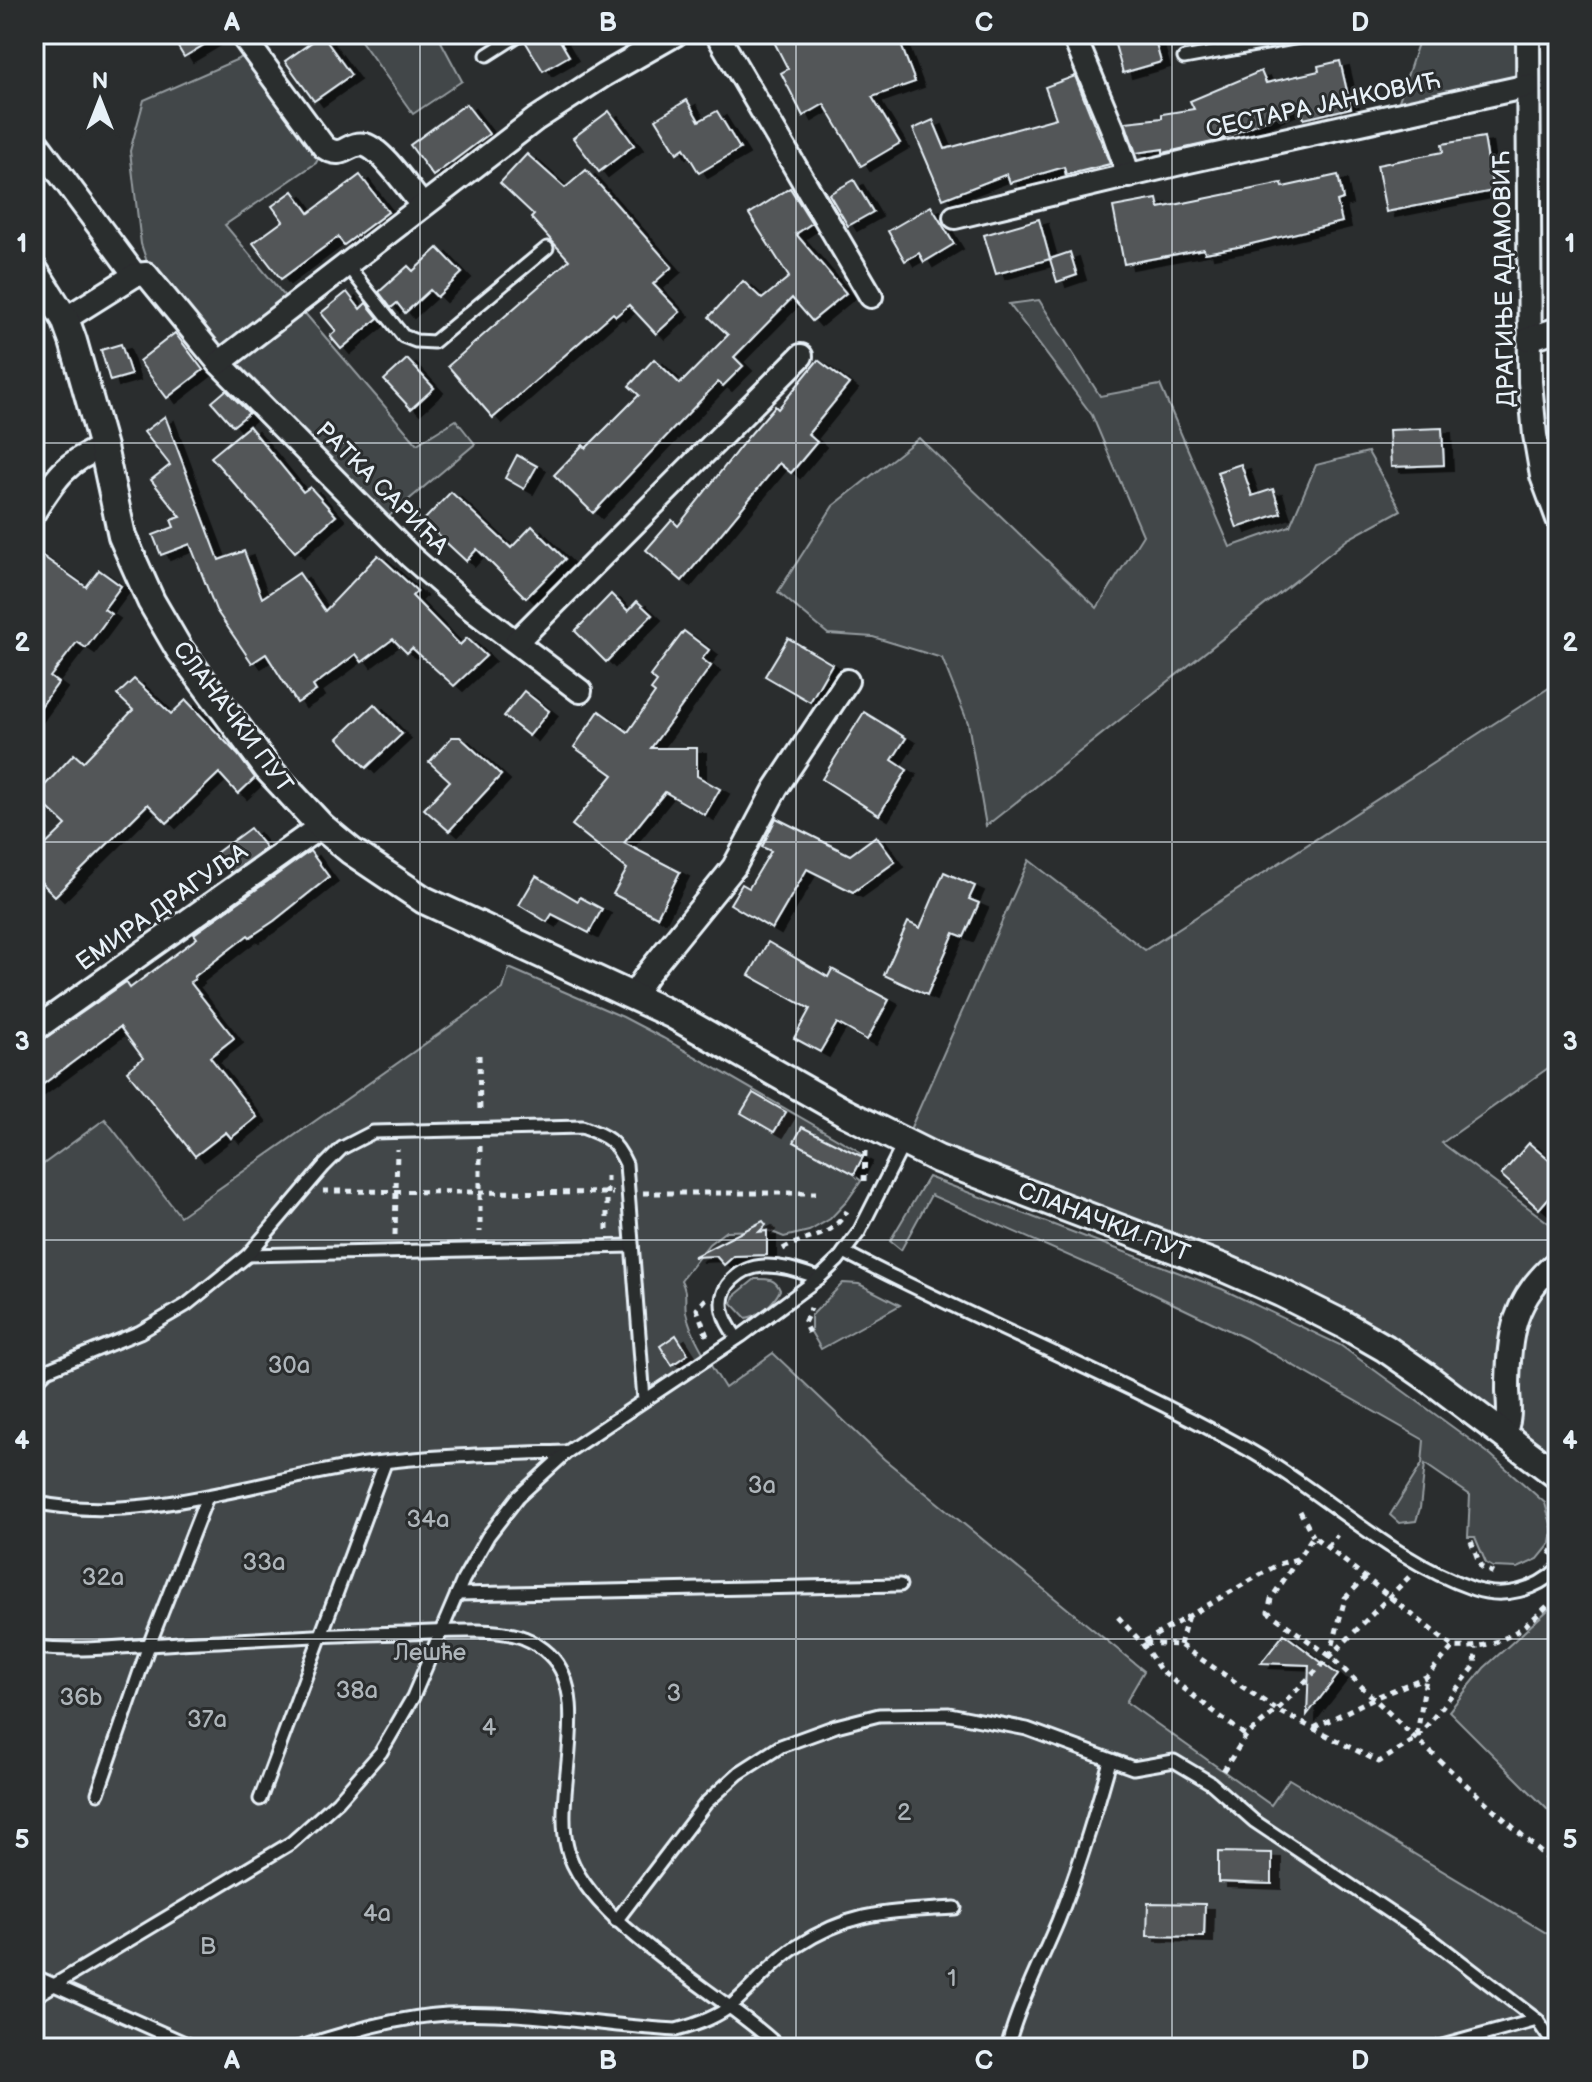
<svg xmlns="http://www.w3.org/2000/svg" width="1592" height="2082" viewBox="0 0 1592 2082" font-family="'Balsamiq Sans',sans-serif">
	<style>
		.green { fill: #424648; stroke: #959ca0; stroke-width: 2 }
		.building { fill: #535759; stroke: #e8f1f8; stroke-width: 2; filter: url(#shadow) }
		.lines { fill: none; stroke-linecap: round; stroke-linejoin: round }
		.service-casing { stroke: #e8f1f8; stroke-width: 17 }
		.minor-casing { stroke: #e8f1f8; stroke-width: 28 }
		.tertiary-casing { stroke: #e8f1f8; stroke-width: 32 }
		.path { stroke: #e8f1f8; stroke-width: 5; stroke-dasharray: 6 6; stroke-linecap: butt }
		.service { stroke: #2a2d2e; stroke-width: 11 }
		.minor { stroke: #2a2d2e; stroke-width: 22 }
		.tertiary { stroke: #2a2d2e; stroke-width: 26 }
		.grid { fill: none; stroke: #e8f1f8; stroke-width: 2; stroke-opacity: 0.55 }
		.labels { text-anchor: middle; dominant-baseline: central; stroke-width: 6; stroke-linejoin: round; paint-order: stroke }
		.street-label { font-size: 24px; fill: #e8f1f8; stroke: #2a2d2e }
		.park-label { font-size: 24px; fill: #aeb5ba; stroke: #2a2d2e }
		.neatline { fill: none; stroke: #e8f1f8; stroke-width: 3 }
		.grid-label { font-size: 26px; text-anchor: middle; font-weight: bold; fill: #e8f1f8 }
	</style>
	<defs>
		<filter id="shadow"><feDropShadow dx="9" dy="5" stdDeviation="0" flood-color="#0009"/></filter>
	</defs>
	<rect width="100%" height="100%" fill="#2a2d2e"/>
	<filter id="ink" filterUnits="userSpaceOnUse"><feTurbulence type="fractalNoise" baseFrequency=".0125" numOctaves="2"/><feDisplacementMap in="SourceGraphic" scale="16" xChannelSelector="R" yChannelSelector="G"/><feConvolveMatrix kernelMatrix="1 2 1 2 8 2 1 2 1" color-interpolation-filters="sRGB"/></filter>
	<g filter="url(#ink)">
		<!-- green -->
		<g class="green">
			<polygon points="356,34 437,34 462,81 413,114"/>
			<polygon points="1421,34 1528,34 1528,86 1394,116"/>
			<polygon points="254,52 324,147 316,163 225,225 293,306 219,363 153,280 141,244 130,151 144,100"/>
			<polygon points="1039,300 1100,396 1160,385 1230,547 1290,526 1316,465 1368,452 1401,510 1348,539 986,826 968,723 942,658 873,637 828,634 778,592 833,506 919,438 1097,608 1143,535 1092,415 1009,304"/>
			<polygon points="303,311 417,444 456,420 475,444 387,518 238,363"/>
			<polygon points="1558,682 1558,1061 1442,1143 1558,1230 1558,1476 1385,1348 904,1143 1029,860 1145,950"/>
			<path d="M509,968L623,1017L663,1038L857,1150L863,1157L854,1174L861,1181L847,1201L830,1219L809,1231L784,1237L767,1230L726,1231L709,1244L681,1280C688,1294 684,1299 686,1312C692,1339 711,1365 725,1388L773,1353L884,1459L1144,1671L1126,1702L1271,1805L1289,1779L1558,1940V2048H34V1171L105,1119L180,1216L503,989Z"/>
			<polygon points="928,1177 1222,1289 1340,1345 1491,1455 1545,1503 1553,1531 1551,1543 1538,1559 1518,1568 1493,1567 1486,1563 1475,1537 1468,1537 1470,1495 1425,1464 1420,1508 1416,1521 1399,1523 1390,1515 1422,1464 1424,1440 1245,1338 1124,1280 931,1195 901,1250 890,1241"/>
			<path d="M755,1279C767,1279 775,1278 780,1290C774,1303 760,1316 746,1318L732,1303L734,1296Z"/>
			<polygon points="843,1283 859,1284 900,1305 821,1349 811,1332 811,1316"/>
			<polygon points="1558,1601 1558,1820 1449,1711 1484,1668"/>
		</g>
		<!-- building -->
		<g class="building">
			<polygon points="170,34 222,34 184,57"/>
			<polygon points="528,34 556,34 569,56 543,71 525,41"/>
			<polygon points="770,34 897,34 915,82 872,97 900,143 861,166 824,104 803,116 781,73 788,69"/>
			<polygon points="1112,34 1153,34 1161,62 1123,73"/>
			<polygon points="322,35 351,75 314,101 285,61"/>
			<polygon points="1340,61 1351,108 1304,119 1300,105 1217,141 1163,153 1163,149 1136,153 1125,122 1162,118 1162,114 1194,109 1190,101 1261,71 1266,83 1319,71 1318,66"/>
			<polygon points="1075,76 1110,164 1066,175 1064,167 1010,183 1007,174 943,199 913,129 933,120 945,149 1056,118 1045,87"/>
			<polygon points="687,100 699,121 717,111 740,149 699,173 684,148 677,153 656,119"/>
			<polygon points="466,104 489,134 433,176 410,145"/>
			<polygon points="609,111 634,145 599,172 573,138"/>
			<polygon points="1484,137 1493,191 1386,212 1377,165 1443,152 1442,144"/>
			<polygon points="527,154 565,188 586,170 672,267 653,284 680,312 656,334 629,305 616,316 613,313 493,418 448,366 569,260 531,218 534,215 500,183"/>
			<polygon points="360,175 388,212 344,245 338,237 281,279 253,243 283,221 272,206 293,191 309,213"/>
			<polygon points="1338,175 1343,199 1337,201 1342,222 1243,246 1205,253 1204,249 1124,264 1113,207 1157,199 1159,208 1282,183 1283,187"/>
			<polygon points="854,180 873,212 848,226 829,194"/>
			<polygon points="790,188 812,223 796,234 846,293 812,321 792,298 734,357 743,366 723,386 718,382 593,513 554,475 583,445 586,448 639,395 629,386 654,359 680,384 728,335 709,317 743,281 762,299 789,277 749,214"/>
			<polygon points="931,206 954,244 924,262 919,253 905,261 888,231"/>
			<polygon points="1039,219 1050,259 996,274 984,235"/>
			<polygon points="438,248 462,273 437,297 430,290 405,313 397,303 391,308 379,292 408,266 413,271"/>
			<polygon points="1070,252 1077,275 1057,282 1050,259"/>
			<polygon points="347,292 360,309 366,303 378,318 341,349 330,336 336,331 321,313"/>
			<polygon points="175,333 203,370 167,398 139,361"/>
			<polygon points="121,344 131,375 110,381 101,350"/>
			<polygon points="407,359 434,388 411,409 384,380"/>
			<polygon points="818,360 849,384 808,434 817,442 791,473 779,463 682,581 646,550 672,520 678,526 748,437 775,406 778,409"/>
			<polygon points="226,390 249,413 233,426 212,402"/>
			<polygon points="165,416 219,560 244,551 262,598 299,573 325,611 378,555 417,591 412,596 460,645 467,638 486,656 454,686 412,648 407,653 393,639 362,662 356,654 313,686 316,691 297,703 266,654 252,663 216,610 190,544 161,555 153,535 174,527 171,520 181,517 151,480 170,465 144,432"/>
			<polygon points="249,426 303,492 310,487 336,516 295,552 211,457"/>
			<polygon points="1442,428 1444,465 1391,467 1389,430"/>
			<polygon points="517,455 537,466 524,489 505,478"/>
			<polygon points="1241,464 1252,496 1273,489 1281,513 1237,528 1217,472"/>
			<polygon points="451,492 511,548 532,526 565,559 526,598 477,549 466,561 423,521"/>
			<polygon points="34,550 86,587 99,570 121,586 104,609 111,614 86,648 77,642 50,677 58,683 34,716"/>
			<polygon points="611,594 628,611 637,601 652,615 606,662 575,631"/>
			<polygon points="684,631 709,650 702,659 711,666 651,748 697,748 697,776 720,789 705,815 665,792 624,843 680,872 657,917 613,894 627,869 572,825 613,775 574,747 599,711 628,732 655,693 651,690 657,682 650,676"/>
			<polygon points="788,638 832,664 810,702 765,676"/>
			<polygon points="134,679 171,714 186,700 238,755 255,778 238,794 219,773 167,823 148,804 55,896 34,875 34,856 66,825 35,796 74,754 83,762 133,710 117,695"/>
			<polygon points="524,691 549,711 529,736 504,716"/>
			<polygon points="374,704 402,734 366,768 338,738"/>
			<polygon points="864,712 906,738 892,760 907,770 879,815 822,779"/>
			<polygon points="452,737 460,737 501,775 449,831 424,809 450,781 429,762"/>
			<polygon points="776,818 850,855 876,836 895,862 853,892 807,869 772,929 730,904 742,884 749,888 771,851 762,847"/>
			<polygon points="250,828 266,848 231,873 216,853"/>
			<polygon points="310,851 329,877 274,921 250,937 248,935 194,977 195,979 190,982 234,1038 210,1057 257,1117 231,1138 226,1132 195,1156 127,1071 143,1058 120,1027 34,1091 34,1046 126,982 130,988 197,938 194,934"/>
			<polygon points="944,872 975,886 969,899 979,903 964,937 954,933 927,995 884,975 908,922 920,928"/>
			<polygon points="536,876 578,901 580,897 602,909 589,933 552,914 547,922 519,905"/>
			<polygon points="768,942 828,977 832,969 889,1000 867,1040 837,1023 820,1052 794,1038 810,1009 749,975"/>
			<polygon points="753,1093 786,1112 774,1132 741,1113"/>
			<polygon points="802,1127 863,1157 854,1174 794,1142"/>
			<polygon points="1529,1143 1558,1168 1558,1187 1539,1209 1501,1175"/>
			<polygon points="763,1221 766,1225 759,1232 767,1231 767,1255 734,1256 724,1265 716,1256 693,1257"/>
			<polygon points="676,1335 688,1354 672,1365 660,1346"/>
			<polygon points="1284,1634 1338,1675 1307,1715 1309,1665 1261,1663"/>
			<polygon points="1218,1852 1272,1853 1272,1884 1218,1882"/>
			<polygon points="1148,1903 1205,1904 1204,1937 1147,1936"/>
		</g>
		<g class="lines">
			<!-- service casing -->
			<g class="service-casing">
				<g id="service">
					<polyline points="487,55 520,34"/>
					<polyline points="1184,58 1316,34"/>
					<polyline points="346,264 403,336 416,341 434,342 547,248"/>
					<path d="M844,1252C976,1321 1116,1376 1247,1449C1324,1492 1390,1560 1474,1589C1504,1599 1536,1590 1558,1569"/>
					<polyline points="248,1255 632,1246"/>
					<path d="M737,1338C731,1330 725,1321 723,1311C717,1286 741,1267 764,1266C783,1265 801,1272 819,1278"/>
					<path d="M34,1383L47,1370L140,1332L186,1305L248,1255L324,1166L342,1148L373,1132L582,1127C607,1136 615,1140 626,1164L644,1400"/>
					<path d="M34,1502C141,1526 260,1479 366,1464C433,1455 499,1454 567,1452"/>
					<polyline points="457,1594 900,1585"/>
					<path d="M34,1647C83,1652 130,1646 179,1643C256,1639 332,1634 409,1633C439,1632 498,1627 524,1638C532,1641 543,1648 549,1654C594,1696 553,1790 567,1847C584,1922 725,1994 780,2048"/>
					<polyline points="98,1793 149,1645 207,1497"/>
					<polyline points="260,1799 385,1463"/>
					<polyline points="616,1921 706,1803 739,1773 781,1746 836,1726 879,1715 949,1714 1027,1729 1133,1768 1174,1761 1211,1783 1254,1821 1435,1942 1537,2020 1556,2048"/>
					<polyline points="34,1976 196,2048"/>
					<polyline points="34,1997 291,1843 338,1801 381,1752 413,1697 463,1580 488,1536 518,1497 567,1452 741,1336 819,1278 838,1260 859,1232 904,1143"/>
					<path d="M297,2048C346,2033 396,2017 447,2014C524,2010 600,2026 676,2030C695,2025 716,2018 732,2005C753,1987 772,1963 796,1947C852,1910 890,1912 955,1908"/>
					<path d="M1007,2048C1019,2003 1040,1964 1058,1921C1079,1868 1095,1815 1110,1761"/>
					<polyline points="1435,2048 1537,2020"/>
				</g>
			</g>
			<!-- minor casing -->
			<g class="minor-casing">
				<g id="minor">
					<path d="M241,34L324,147C344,161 347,141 365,145C383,150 409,190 422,205"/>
					<polyline points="717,34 871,296"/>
					<polyline points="1073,34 1113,130 1129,176"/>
					<polyline points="1528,34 1530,382 1535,435 1542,476 1558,519"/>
					<polyline points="34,139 135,275"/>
					<polyline points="955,217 1189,161 1528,86"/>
					<polyline points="65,319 135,275 146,274 219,363 411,557 465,604 580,691"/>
					<polyline points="1529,339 1558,329"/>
					<polyline points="219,363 536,119 604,75 676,34"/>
					<path d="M34,512C55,479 66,461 103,447"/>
					<polyline points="517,641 801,356"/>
					<polyline points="633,995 648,973 734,867 776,788 847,681"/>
					<polyline points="34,1030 321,826"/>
					<path d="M1503,1434C1511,1422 1509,1406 1508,1391C1508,1336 1513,1298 1558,1261"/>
				</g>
			</g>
			<!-- tertiary casing -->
			<g class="tertiary-casing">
				<polyline id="tertiary" points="34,270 65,319 73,341 103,447 122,536 151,601 179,649 268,769 321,826 351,851 424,900 673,1015 846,1113 938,1159 1224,1268 1281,1293 1343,1324 1385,1348 1427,1377 1558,1476"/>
			</g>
			<!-- path -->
			<g class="path">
				<polyline points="479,1055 480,1112"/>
				<polyline points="480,1146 480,1232"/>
				<polyline points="864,1181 865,1151"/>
				<polyline points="323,1191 613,1193"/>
				<polyline points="643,1193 816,1193"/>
				<polyline points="607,1230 607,1176"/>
				<polyline points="395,1235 397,1149"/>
				<path d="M783,1249C809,1234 828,1241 847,1211"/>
				<polyline points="706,1299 697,1309 708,1339"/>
				<polyline points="809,1333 804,1323 811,1308"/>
				<polyline points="1300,1511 1313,1536"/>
				<polyline points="1471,1541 1481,1567 1493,1573"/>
				<polyline points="1327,1547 1337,1535"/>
				<path d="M1550,1555C1561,1537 1559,1518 1550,1500"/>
				<polyline points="1297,1559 1279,1564 1142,1643 1180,1645 1277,1710 1379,1762 1416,1739 1475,1666 1476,1648"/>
				<polyline points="1366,1577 1345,1598 1330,1656 1416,1739 1558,1868"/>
				<polyline points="1118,1617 1142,1643 1161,1671 1246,1736"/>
				<polyline points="1180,1645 1188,1615"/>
				<path d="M1330,1656L1268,1612L1271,1599L1313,1536L1453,1647C1502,1650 1524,1628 1558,1596"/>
				<polyline points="1314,1728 1374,1698 1426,1677 1453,1647"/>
				<polyline points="1417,1735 1426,1678"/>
				<polyline points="1223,1771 1246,1736 1277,1710 1409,1577"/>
			</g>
			<!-- service -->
			<use href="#service" class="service"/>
			<!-- minor -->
			<use href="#minor" class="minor"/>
			<!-- tertiary -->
			<use href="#tertiary" class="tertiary"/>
		</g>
	</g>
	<!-- grid -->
	<path class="grid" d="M420,34V2048M796,34V2048M1172,34V2048M34,443H1558M34,842H1558M34,1240H1558M34,1639H1558"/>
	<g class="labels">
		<!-- street labels -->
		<g class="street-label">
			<text transform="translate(1323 105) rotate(-12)">СЕСТАРА ЈАНКОВИЋ</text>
			<text transform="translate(1504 279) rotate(-91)">ДРАГИЊЕ АДАМОВИЋ</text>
			<text transform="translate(382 488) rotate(45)">РАТКА САРИЋА</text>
			<text transform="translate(233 717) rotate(53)">СЛАНАЧКИ ПУТ</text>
			<text transform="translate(162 907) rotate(-35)">ЕМИРА ДРАГУЉА</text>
			<text transform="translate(1104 1222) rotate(21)">СЛАНАЧКИ ПУТ</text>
		</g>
		<!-- park labels -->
		<g class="park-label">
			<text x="289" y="1365">30a</text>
			<text x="762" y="1485">3a</text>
			<text x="428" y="1519">34a</text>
			<text x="264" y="1562">33a</text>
			<text x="103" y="1577">32a</text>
			<text x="430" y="1652">Лешће</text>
			<text x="357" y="1690">38a</text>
			<text x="674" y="1693">3</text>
			<text x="81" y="1697">36b</text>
			<text x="207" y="1719">37a</text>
			<text x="489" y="1727">4</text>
			<text x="904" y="1812">2</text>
			<text x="377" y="1913">4a</text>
			<text x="208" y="1946">B</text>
			<text x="952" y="1978">1</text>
		</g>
	</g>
	<!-- margin -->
	<rect width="1592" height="2082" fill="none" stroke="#2a2d2e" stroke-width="88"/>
	<!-- north arrow -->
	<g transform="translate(100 100)" stroke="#2a2d2e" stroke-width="6" paint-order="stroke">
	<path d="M0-6L14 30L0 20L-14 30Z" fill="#e8f1f8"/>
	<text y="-12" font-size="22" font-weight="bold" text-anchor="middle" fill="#e8f1f8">N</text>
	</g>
	<rect x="44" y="44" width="1504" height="1994" class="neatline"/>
	<g class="grid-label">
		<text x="232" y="31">A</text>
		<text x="608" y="31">B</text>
		<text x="984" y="31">C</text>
		<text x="1360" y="31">D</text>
		<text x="22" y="252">1</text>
		<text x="1570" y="252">1</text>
		<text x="22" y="651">2</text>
		<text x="1570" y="651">2</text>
		<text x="22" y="1050">3</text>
		<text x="1570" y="1050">3</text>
		<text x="22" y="1449">4</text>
		<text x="1570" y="1449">4</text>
		<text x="22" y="1848">5</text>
		<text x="1570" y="1848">5</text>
		<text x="232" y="2069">A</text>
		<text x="608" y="2069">B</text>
		<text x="984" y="2069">C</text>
		<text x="1360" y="2069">D</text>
	</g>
</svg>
